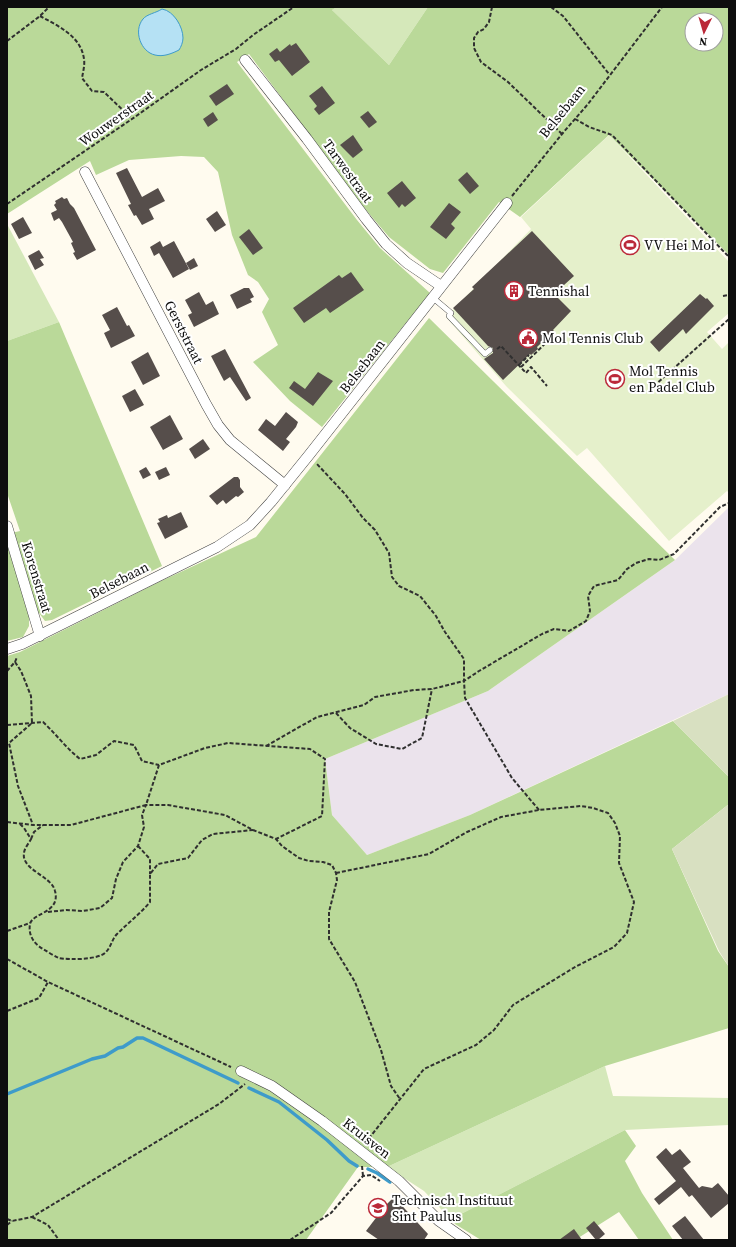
<svg xmlns="http://www.w3.org/2000/svg" width="736" height="1247" viewBox="0 0 736 1247" font-family="'Source Serif 4',serif">
	<style>
		.industrial { fill: #ebe3ec }
		.green { fill: #d5e8ba }
		.forest { fill: #bad999; fill-rule: evenodd }
		.cemetery { fill: #d8e0c1 }
		.pitch { fill: #e5f0cb }
		.water { fill: #b5e1f4; stroke: #3e9bca }
		.lines { fill: none; stroke-linecap: round; stroke-linejoin: round }
		.stream { stroke: #3e9bca; stroke-width: 3.5 }
		.building { fill: #564e4b }
		.lane-casing { stroke: #414141; stroke-width: 6 }
		.street-casing { stroke: #414141; stroke-width: 11 }
		.path { stroke: #303030; stroke-width: 2; stroke-dasharray: 4 2; stroke-linecap: butt }
		.lane { stroke: #fff; stroke-width: 5 }
		.street { stroke: #fff; stroke-width: 10 }
		.labels { text-anchor: middle; dominant-baseline: central; stroke-width: 4; stroke-linejoin: round; paint-order: stroke }
		.street-label { font-size: 14px; fill: #0e0e0e; stroke: #fff }
		.poi-label { font-size: 14px; fill: #0e0e0e; stroke: #fff; text-anchor: start }
	</style>
	<rect width="100%" height="100%" fill="#fffbef"/>
	<!-- industrial -->
	<polygon class="industrial" points="728,508 729,694 470,815 367,855 332,815 325,759 488,691 675,560"/>
	<!-- green -->
	<g class="green">
		<polygon points="337,7 428,7 389,65 332,10"/>
		<polygon points="7,224 59,322 7,341"/>
		<polygon points="605,1066 613,1096 729,1098 729,1125 625,1130 459,1215 455,1224 424,1191 387,1167"/>
	</g>
	<!-- forest -->
	<g class="forest">
		<path d="M7,7H337L332,10L389,65L428,7H729V255L609,135L520,217L499,202L443,273L430,269L389,237L366,210L249,54L237,62L357,220L380,248L430,293L322,427L290,401L253,362L278,345L262,312L269,299L258,282L248,275L232,235L218,172L204,157L181,156L129,160L96,175L90,161L7,214ZM692,20H716V44H692Z"/>
		<polygon points="429,318 675,560 488,691 325,759 332,815 367,855 470,815 673,721 729,777 729,804 672,849 718,951 729,967 729,1028 605,1066 387,1167 358,1167 306,1240 7,1240 7,656 20,652 159,582 256,537"/>
		<polygon points="59,322 162,566 52,620 45,621 39,613 29,616 29,626 23,637 7,641 7,534 20,531 7,493 7,341"/>
		<polygon points="625,1130 636,1146 625,1161 642,1193 673,1240 639,1240 619,1212 575,1240 481,1240 455,1224 459,1215"/>
	</g>
	<!-- cemetery -->
	<g class="cemetery">
		<polygon points="729,694 729,777 673,721"/>
		<polygon points="729,804 729,967 719,951 672,849"/>
	</g>
	<!-- pitch -->
	<polygon class="pitch" points="609,135 729,262 729,313 707,332 722,349 729,342 729,493 727,491 669,541 587,448 577,456 506,386 446,317 531,229 521,217"/>
	<!-- water -->
	<path class="water" d="M162,9C174,11 183,27 183,38C183,42 181,47 179,50C171,54 163,57 155,55C141,52 133,31 143,19C147,14 156,13 162,9Z"/>
	<g class="lines">
		<!-- stream -->
		<g class="stream">
			<polyline points="249,1088 279,1102 327,1140 349,1161 357,1166"/>
			<polyline points="7,1094 92,1059 105,1056 118,1048 123,1047 137,1038 143,1038 238,1083"/>
			<polyline points="368,1169 377,1173 390,1182"/>
		</g>
	</g>
	<!-- building -->
	<g class="building">
		<polygon points="296,43 310,62 292,76 279,60 275,62 269,54 277,48 280,52 290,44 291,46"/>
		<polygon points="227,84 234,94 216,106 209,96"/>
		<polygon points="322,86 335,103 319,115 314,109 317,106 309,96"/>
		<polygon points="368,111 377,122 369,128 360,117"/>
		<polygon points="213,112 218,120 208,127 203,119"/>
		<polygon points="353,135 363,150 353,158 340,145"/>
		<polygon points="127,168 142,197 158,188 165,201 149,209 154,219 142,225 136,215 134,216 128,205 131,204 116,173"/>
		<polygon points="467,172 479,186 470,194 458,180"/>
		<polygon points="402,181 416,198 405,207 402,204 399,208 387,193"/>
		<polygon points="62,197 64,199 67,198 70,204 74,208 96,250 77,260 73,253 75,252 71,243 73,242 62,222 59,218 54,221 51,213 57,210 54,205 56,203 55,201"/>
		<polygon points="449,203 461,212 451,224 455,228 446,239 430,227"/>
		<polygon points="217,211 226,225 215,232 206,219"/>
		<polygon points="23,217 32,233 19,239 11,224"/>
		<polygon points="249,229 263,248 253,255 239,237"/>
		<polygon points="532,231 574,276 554,294 571,311 553,330 554,331 537,347 538,349 531,355 530,354 503,380 484,359 493,353 493,348 488,346 453,308 474,289 472,287"/>
		<polygon points="160,241 163,247 174,241 189,269 173,278 159,253 154,256 150,247"/>
		<polygon points="39,250 44,258 40,259 44,265 35,270 28,256"/>
		<polygon points="194,258 198,266 190,270 186,263"/>
		<polygon points="351,272 364,290 330,313 326,308 304,323 293,308 339,275 342,278"/>
		<polygon points="244,288 249,288 254,297 250,299 252,302 237,309 230,295"/>
		<polygon points="199,292 206,305 213,301 219,314 194,327 188,315 192,313 185,300"/>
		<polygon points="700,294 706,299 707,298 714,306 686,334 683,329 659,352 650,342"/>
		<polygon points="117,307 127,326 129,325 135,336 111,348 104,333 110,330 102,315"/>
		<polygon points="225,349 251,398 246,401 230,377 224,381 211,356"/>
		<polygon points="148,352 160,376 143,385 131,362"/>
		<polygon points="318,372 333,381 313,406 289,388 294,381 305,389"/>
		<polygon points="135,389 144,405 130,412 122,396"/>
		<polygon points="286,412 298,422 296,427 286,439 290,442 283,451 258,430 266,419 275,426"/>
		<polygon points="170,415 183,439 163,450 150,427"/>
		<polygon points="203,439 210,449 195,459 189,449"/>
		<polygon points="146,467 151,475 143,479 139,471"/>
		<polygon points="166,467 170,475 159,480 155,472"/>
		<polygon points="234,477 238,477 240,480 240,487 244,492 238,497 236,496 226,504 223,500 217,505 209,496"/>
		<polygon points="181,512 188,527 165,539 157,523 160,522 158,519 167,515 168,518"/>
		<polygon points="666,1148 672,1155 680,1149 691,1162 683,1168 699,1188 702,1186 712,1188 718,1183 729,1196 729,1203 711,1218 692,1195 689,1197 681,1187 659,1205 654,1199 676,1181 656,1157"/>
		<polygon points="394,1197 428,1234 424,1240 379,1240 366,1231 385,1206"/>
		<polygon points="685,1216 704,1240 683,1240 672,1226"/>
		<polygon points="594,1221 605,1234 598,1240 596,1240 586,1228"/>
		<polygon points="574,1229 582,1240 559,1240"/>
	</g>
	<g class="lines">
		<!-- lane casing -->
		<g class="lane-casing">
			<polyline id="lane" points="432,297 451,313 449,316 485,354 490,350"/>
		</g>
		<!-- street casing -->
		<g class="street-casing">
			<g id="street">
				<polyline points="245,60 307,139 366,219 386,244 407,263 441,286"/>
				<polyline points="85,172 206,404 218,425 230,440 285,485"/>
				<polyline points="7,526 40,636"/>
				<polyline points="7,649 22,644 217,547 250,525 271,502 309,455 507,203"/>
				<polyline points="241,1071 272,1086 322,1121 399,1181 439,1221 466,1240"/>
			</g>
		</g>
		<!-- path -->
		<g class="path">
			<polyline points="492,7 489,22 484,29 478,32 474,38 474,48 481,62 508,82 562,134"/>
			<polyline points="551,7 563,16 609,74"/>
			<path d="M40,16C58,26 81,36 84,59C85,65 83,72 82,78L92,91L104,92L132,119"/>
			<polyline points="7,41 40,16 49,7"/>
			<polyline points="575,119 589,127 612,135 729,257"/>
			<polyline points="512,196 562,134 588,104 662,7"/>
			<polyline points="7,204 132,119 201,70 236,49 253,35 294,7"/>
			<polyline points="723,296 729,295"/>
			<polyline points="497,349 501,346 526,373 531,367 547,386"/>
			<polyline points="519,365 529,355"/>
			<polyline points="521,367 552,337"/>
			<polyline points="654,386 729,319"/>
			<polyline points="15,662 21,671 31,696 32,723 9,743 18,786 33,825"/>
			<polyline points="7,671 15,662 17,657"/>
			<polyline points="336,713 350,728 376,744 402,749 422,738 432,689"/>
			<path d="M7,725L43,722C56,734 66,748 80,759L96,755L114,741L134,745L142,761L159,765"/>
			<polyline points="266,746 317,717 364,705 375,697 414,690 432,689 464,681 464,659 445,632 436,616 420,596 399,586 392,577 389,553 375,530 363,518 345,494 316,463"/>
			<polyline points="539,810 512,778 465,698 464,681 479,671 542,634 554,629 569,631 586,621 590,611 588,596 594,586 618,580 627,569 636,563 649,559 659,560 674,554 720,507 729,503"/>
			<polyline points="7,822 33,825 71,825 146,805 159,765 205,748 228,743 310,749 325,759 322,816 276,839"/>
			<path d="M20,824L24,828L31,839C29,843 24,849 24,853C21,870 52,876 55,891C61,913 32,913 30,924C28,935 34,944 43,949C48,952 54,956 59,958C69,960 99,960 106,952C111,947 112,939 117,934C128,923 140,914 150,902V874L158,864L188,858L202,840L213,834L253,830"/>
			<polyline points="31,839 34,832 43,825"/>
			<polyline points="138,846 150,859 150,874"/>
			<polyline points="336,873 429,854 467,832 501,817 539,810 581,806 593,808 608,813 615,823 620,836 619,863 634,902 627,933 614,947 575,967 513,1005 494,1030 476,1045 424,1069 366,1142"/>
			<polyline points="48,912 66,910 83,911 100,908 112,898 116,879 123,862 138,846 144,827 142,815 146,805 168,805 225,815 253,830 276,839 282,846 299,858 309,861 323,862 332,865 336,873 337,880 329,912 329,939 355,982 381,1050 391,1086 400,1099"/>
			<polyline points="7,931 30,923"/>
			<polyline points="7,959 48,982 231,1067"/>
			<polyline points="7,1011 39,998 48,982"/>
			<polyline points="362,1166 363,1176"/>
			<polyline points="32,1217 48,1225 59,1240"/>
			<polyline points="7,1219 12,1221 32,1217 219,1104 245,1084"/>
			<polyline points="7,1225 12,1221"/>
			<polyline points="290,1240 331,1213 363,1176 371,1175 380,1181"/>
		</g>
		<!-- lane -->
		<use href="#lane" class="lane"/>
		<!-- street -->
		<use href="#street" class="street"/>
	</g>
	<!-- icons -->
	<defs>
		<g id="stadium-ring" transform="scale(1)"><circle r="9.5" fill="#fff" stroke="#bb2939" stroke-width="1.5"/><path d="M0-5a6.5 5 0 1 0 0 10a6.5 5 0 1 0 0-10ZM-3.5-1.8h7v3.6h-7Z" fill="#bb2939"/></g>
		<g id="building-ring" transform="scale(1)"><circle r="9.5" fill="#fff" stroke="#bb2939" stroke-width="1.5"/><path d="M-4-6H4V6H1V3H-1V6H-4ZM-2.5-4.3h1.7v1.8h-1.7ZM.8-4.3h1.7v1.8H.8ZM-2.5-1h1.7V.8h-1.7ZM.8-1h1.7V.8H.8Z" fill="#bb2939"/></g>
		<g id="civic-ring" transform="scale(1)"><circle r="9.5" fill="#fff" stroke="#bb2939" stroke-width="1.5"/><path d="M-.6-6.5H3V-4.5H.6V-3L4-1V1h2V6H-6V1h2V-1L-.6-3ZM-1.2 2.5V6h2.4V2.5Z" fill="#bb2939"/></g>
		<g id="school-ring" transform="scale(1)"><circle r="9.5" fill="#fff" stroke="#bb2939" stroke-width="1.5"/><path d="M0-5L7-2L0 1L-7-2ZM-4 1L0 2.5L4 1V4Q0 6-4 4Z" fill="#bb2939"/></g>
	</defs>
	<g fill-rule="evenodd">
		<use href="#stadium-ring" x="630" y="245"/>
		<use href="#building-ring" x="514" y="291"/>
		<use href="#civic-ring" x="528" y="338"/>
		<use href="#stadium-ring" x="615" y="379"/>
		<use href="#school-ring" x="378" y="1208"/>
	</g>
	<g class="labels">
		<!-- street labels -->
		<g class="street-label">
			<text transform="translate(562 111) rotate(-51)">Belsebaan</text>
			<text transform="translate(116 118) rotate(-35)">Wouwerstraat</text>
			<text transform="translate(348 171) rotate(54)">Tarwestraat</text>
			<text transform="translate(184 332) rotate(63)">Gerststraat</text>
			<text transform="translate(362 366) rotate(-52)">Belsebaan</text>
			<text transform="translate(37 577) rotate(73)">Korenstraat</text>
			<text transform="translate(119 580) rotate(-27)">Belsebaan</text>
			<text transform="translate(367 1138) rotate(38)">Kruisven</text>
		</g>
		<!-- poi labels -->
		<g class="poi-label">
			<text x="644" y="245">VV Hei Mol</text>
			<text x="528" y="291">Tennishal</text>
			<text x="542" y="338">Mol Tennis Club</text>
			<text x="629" y="371">Mol Tennis<tspan x="629" dy="16">en Padel Club</tspan></text>
			<text x="392" y="1200">Technisch Instituut<tspan x="392" dy="16">Sint Paulus</tspan></text>
		</g>
	</g>
	<!-- border -->
	<rect width="736" height="1247" fill="none" stroke="#0e0e0e" stroke-width="16"/>
	<!-- north arrow -->
	<g transform="translate(704 32) rotate(185)"><circle r="19" fill="#ffffff" stroke="#9f9f9f"/>
	<path d="M0-3L7 15L0 10L-7 15Z" fill="#bb2939"/>
	<text y="-6" font-size="11" font-weight="bold" text-anchor="middle" fill="#0e0e0e">N</text>
	</g>
</svg>
